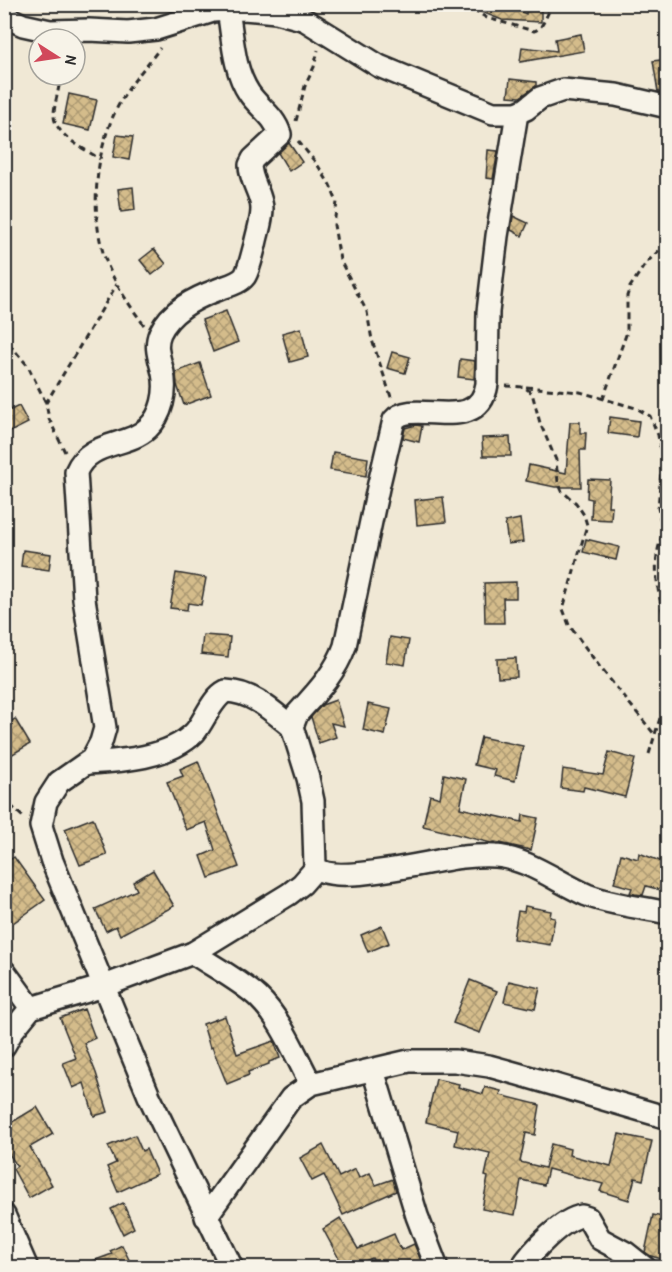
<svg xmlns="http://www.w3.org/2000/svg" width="672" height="1272" viewBox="0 0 672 1272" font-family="'Patrick Hand',sans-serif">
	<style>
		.building { fill: url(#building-cross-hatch); stroke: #2b2b2b; stroke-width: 1.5 }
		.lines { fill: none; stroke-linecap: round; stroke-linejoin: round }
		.minor-casing { stroke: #2b2b2b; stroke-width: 26 }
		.path { stroke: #2b2b2b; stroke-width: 3; stroke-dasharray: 6 4.5; stroke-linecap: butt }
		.minor { stroke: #f7f3e8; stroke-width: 21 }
	</style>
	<defs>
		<pattern id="building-cross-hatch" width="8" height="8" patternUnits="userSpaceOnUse" patternTransform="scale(1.5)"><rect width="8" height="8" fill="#d4bc8b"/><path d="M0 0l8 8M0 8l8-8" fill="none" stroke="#ac9972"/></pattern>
	</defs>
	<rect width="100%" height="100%" fill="#f0e8d5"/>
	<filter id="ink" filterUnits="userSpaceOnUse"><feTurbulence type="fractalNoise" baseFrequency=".0167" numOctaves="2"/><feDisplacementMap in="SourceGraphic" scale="12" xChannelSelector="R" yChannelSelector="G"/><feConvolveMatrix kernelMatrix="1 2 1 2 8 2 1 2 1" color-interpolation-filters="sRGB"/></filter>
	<g filter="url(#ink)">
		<!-- building -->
		<g class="building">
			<polygon points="503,4 526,14 527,4 541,4 541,22 502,20 464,5"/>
			<polygon points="581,34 584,51 520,62 522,47 557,51 555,39"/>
			<polygon points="668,59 668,94 658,92 653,61"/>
			<polygon points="510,79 536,82 536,86 520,97 508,96"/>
			<polygon points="69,94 97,100 90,130 63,124"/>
			<polygon points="117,135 133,137 129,160 113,157"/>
			<polygon points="289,143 302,162 289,171 278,153"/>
			<polygon points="488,150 498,151 493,179 486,178"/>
			<polygon points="133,187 135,210 121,212 118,189"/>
			<polygon points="513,216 528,223 522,236 511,230"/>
			<polygon points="154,249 166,264 152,275 140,260"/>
			<polygon points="226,311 238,342 213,352 202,320"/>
			<polygon points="301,328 308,357 290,362 282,333"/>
			<polygon points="392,352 410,357 405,373 387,368"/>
			<polygon points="460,359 475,361 474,379 458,377"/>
			<polygon points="200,363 211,395 184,405 177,385 176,372"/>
			<polygon points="19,406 28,423 4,435 4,413"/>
			<polygon points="610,417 639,421 637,437 608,433"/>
			<polygon points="570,422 580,422 580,433 586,433 585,450 580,450 581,487 555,487 526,481 529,465 566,473"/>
			<polygon points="416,425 422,426 419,442 403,438 405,428"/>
			<polygon points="510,437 511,456 483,456 482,438"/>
			<polygon points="333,452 368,458 366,476 330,470"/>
			<polygon points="588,479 610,480 608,506 612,506 611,520 591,519 592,499 587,498"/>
			<polygon points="443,497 446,522 417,525 415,500"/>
			<polygon points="520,519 523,542 508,544 505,522"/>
			<polygon points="586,539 619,547 616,560 583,552"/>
			<polygon points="23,550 51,554 49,570 21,566"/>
			<polygon points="176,573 206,578 201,605 188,603 187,610 170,608"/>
			<polygon points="516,582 516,598 503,598 504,623 485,623 484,583"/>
			<polygon points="203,635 230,637 228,657 201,654"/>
			<polygon points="390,637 409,640 405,665 386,662"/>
			<polygon points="516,658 517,677 498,678 497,659"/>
			<polygon points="336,700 344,726 331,723 336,737 319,743 311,717 322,705"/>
			<polygon points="368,704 391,709 385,735 363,730"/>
			<polygon points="15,719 30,744 4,759 4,725"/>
			<polygon points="481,737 523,746 515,781 494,776 496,770 474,765"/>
			<polygon points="609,752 635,759 625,797 584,787 583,791 561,788 563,769 603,775"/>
			<polygon points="198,761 239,867 209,878 201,856 215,850 206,822 186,830 167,782 183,776 180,769"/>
			<polygon points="444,774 466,779 460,808 522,822 523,815 538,818 531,850 495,842 491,843 423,826 430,795 440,798"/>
			<polygon points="93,818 107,855 80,865 65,829"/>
			<polygon points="639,853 668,864 668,892 646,886 643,895 635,894 630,893 632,888 614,883 621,854 638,859"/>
			<polygon points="14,857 45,900 13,923 4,911 4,864"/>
			<polygon points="153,870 174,906 120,935 116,926 106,931 95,909 137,890 133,882"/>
			<polygon points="525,906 551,911 550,917 555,918 550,945 513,939 518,911 524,912"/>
			<polygon points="382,926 389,943 368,952 361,935"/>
			<polygon points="470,980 497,991 480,1033 453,1023"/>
			<polygon points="509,981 540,988 535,1009 504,1002"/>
			<polygon points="84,1009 95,1038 84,1043 96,1073 108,1112 94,1116 84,1083 73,1088 63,1063 76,1058 60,1018"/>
			<polygon points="225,1016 237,1054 274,1041 280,1058 269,1062 269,1064 248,1072 249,1075 227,1084 212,1047 210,1048 203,1024"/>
			<polygon points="436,1079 459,1084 458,1087 483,1094 485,1087 501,1091 500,1095 540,1105 535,1135 526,1133 520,1162 545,1168 551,1144 570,1149 569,1155 611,1166 619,1134 652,1141 643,1180 635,1178 629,1200 600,1191 603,1184 548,1169 544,1185 521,1180 515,1215 482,1209 488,1177 485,1176 490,1153 455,1145 458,1130 426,1122"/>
			<polygon points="37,1107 53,1134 30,1147 52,1185 29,1198 13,1169 17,1166 4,1146 4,1127"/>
			<polygon points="135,1135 142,1151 146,1149 157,1174 118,1192 107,1167 116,1163 108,1146"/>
			<polygon points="323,1145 339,1177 355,1169 359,1178 370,1173 376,1185 393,1179 396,1191 343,1215 324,1175 312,1181 300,1158"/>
			<polygon points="123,1203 134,1228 123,1234 111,1209"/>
			<polygon points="653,1215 668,1218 668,1249 665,1260 651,1256 645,1252"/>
			<polygon points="340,1218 358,1249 394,1234 401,1250 414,1244 422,1263 411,1268 376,1268 372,1258 349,1268 344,1268 323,1229"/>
			<polygon points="122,1245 133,1268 79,1268 79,1266 112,1254 110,1251"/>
		</g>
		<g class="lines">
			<!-- minor casing -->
			<g class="minor-casing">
				<g id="minor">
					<path d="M228,10C233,38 233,69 249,93C259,108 274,115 280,134L253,159L250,165C250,181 262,194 262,209C262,221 257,234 255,245C252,255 250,267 245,276C239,284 226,286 217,290C195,298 171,310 160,333C154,347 160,359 163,373C167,392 162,415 148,428C127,448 89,440 76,472L84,599L105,728L101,742L92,759L59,782L46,802L41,826L52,861L149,1096L232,1268"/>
					<polyline points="4,16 23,25 50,31 89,30 128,32 156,29 213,11 244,9 276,12 305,20 379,66 493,113 517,113 526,109 540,98 563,90 616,95 668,107"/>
					<path d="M517,113L497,236L488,312L487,384C479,437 413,397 394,420L378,488L345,646C335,674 316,693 297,714L292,727L308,778L313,801L315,866C331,888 436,859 463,857C473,856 484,855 495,856C525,857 559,883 587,895C612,905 641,907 668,913"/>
					<path d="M88,763C121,761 170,758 195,732C205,720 212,698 226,691C253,692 273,712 292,727"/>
					<path d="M193,953C214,967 239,980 258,997C282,1020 295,1055 311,1084"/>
					<polyline points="4,971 31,1008"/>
					<polyline points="4,1046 13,1030 31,1008 104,986 193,953 289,894 302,884 316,868"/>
					<polyline points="373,1070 417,1216 437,1268"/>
					<polyline points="4,1215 27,1268"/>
					<polyline points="206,1217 291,1098 311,1084 409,1061 455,1061 489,1066 518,1074 668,1118"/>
					<path d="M521,1268C532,1251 562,1219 582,1216L588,1218L600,1239L626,1253L645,1268"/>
				</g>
			</g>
			<!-- path -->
			<g class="path">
				<path d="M464,4L487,18L534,31C545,28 546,12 554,4"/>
				<path d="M60,75C60,88 55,100 54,113C52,134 85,149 100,159"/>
				<polyline points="296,121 305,86 314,67 318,50"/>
				<polyline points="298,141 317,164 330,185 337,202 334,225 340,260 367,312 372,340 392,400"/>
				<path d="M144,325C130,306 117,287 108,266C87,217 95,140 124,96C134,79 148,64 160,48"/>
				<polyline points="4,335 9,344 28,366 46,403"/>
				<polyline points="506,386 524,387 532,393 540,423 556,460 558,482 562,491 576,503 584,515 587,525 563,609 569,625 599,666 655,735"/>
				<polyline points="526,387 580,392 636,408 650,416 658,435 662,459 658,508 663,532"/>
				<polyline points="603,399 627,332 627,296 630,287 646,263 668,242"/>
				<polyline points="65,452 49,419 46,403 117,284"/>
				<path d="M668,526C647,555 659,600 668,631"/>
				<polyline points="649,754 668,692"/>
				<polyline points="4,797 9,804 23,817"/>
			</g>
			<!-- minor -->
			<use href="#minor" class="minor"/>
		</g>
	</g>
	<!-- margin -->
	<rect width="672" height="1272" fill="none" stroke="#f7f3e8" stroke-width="24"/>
	<rect x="12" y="12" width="648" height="1248" fill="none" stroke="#2b2b2b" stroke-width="2" filter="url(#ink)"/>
	<!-- north arrow -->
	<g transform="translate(57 57) rotate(102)"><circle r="28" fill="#f7f3e8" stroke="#a5a39c" stroke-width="1.5"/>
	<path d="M0-4.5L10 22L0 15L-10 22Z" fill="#d1495b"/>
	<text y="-9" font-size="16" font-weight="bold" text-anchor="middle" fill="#2b2b2b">N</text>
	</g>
</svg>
